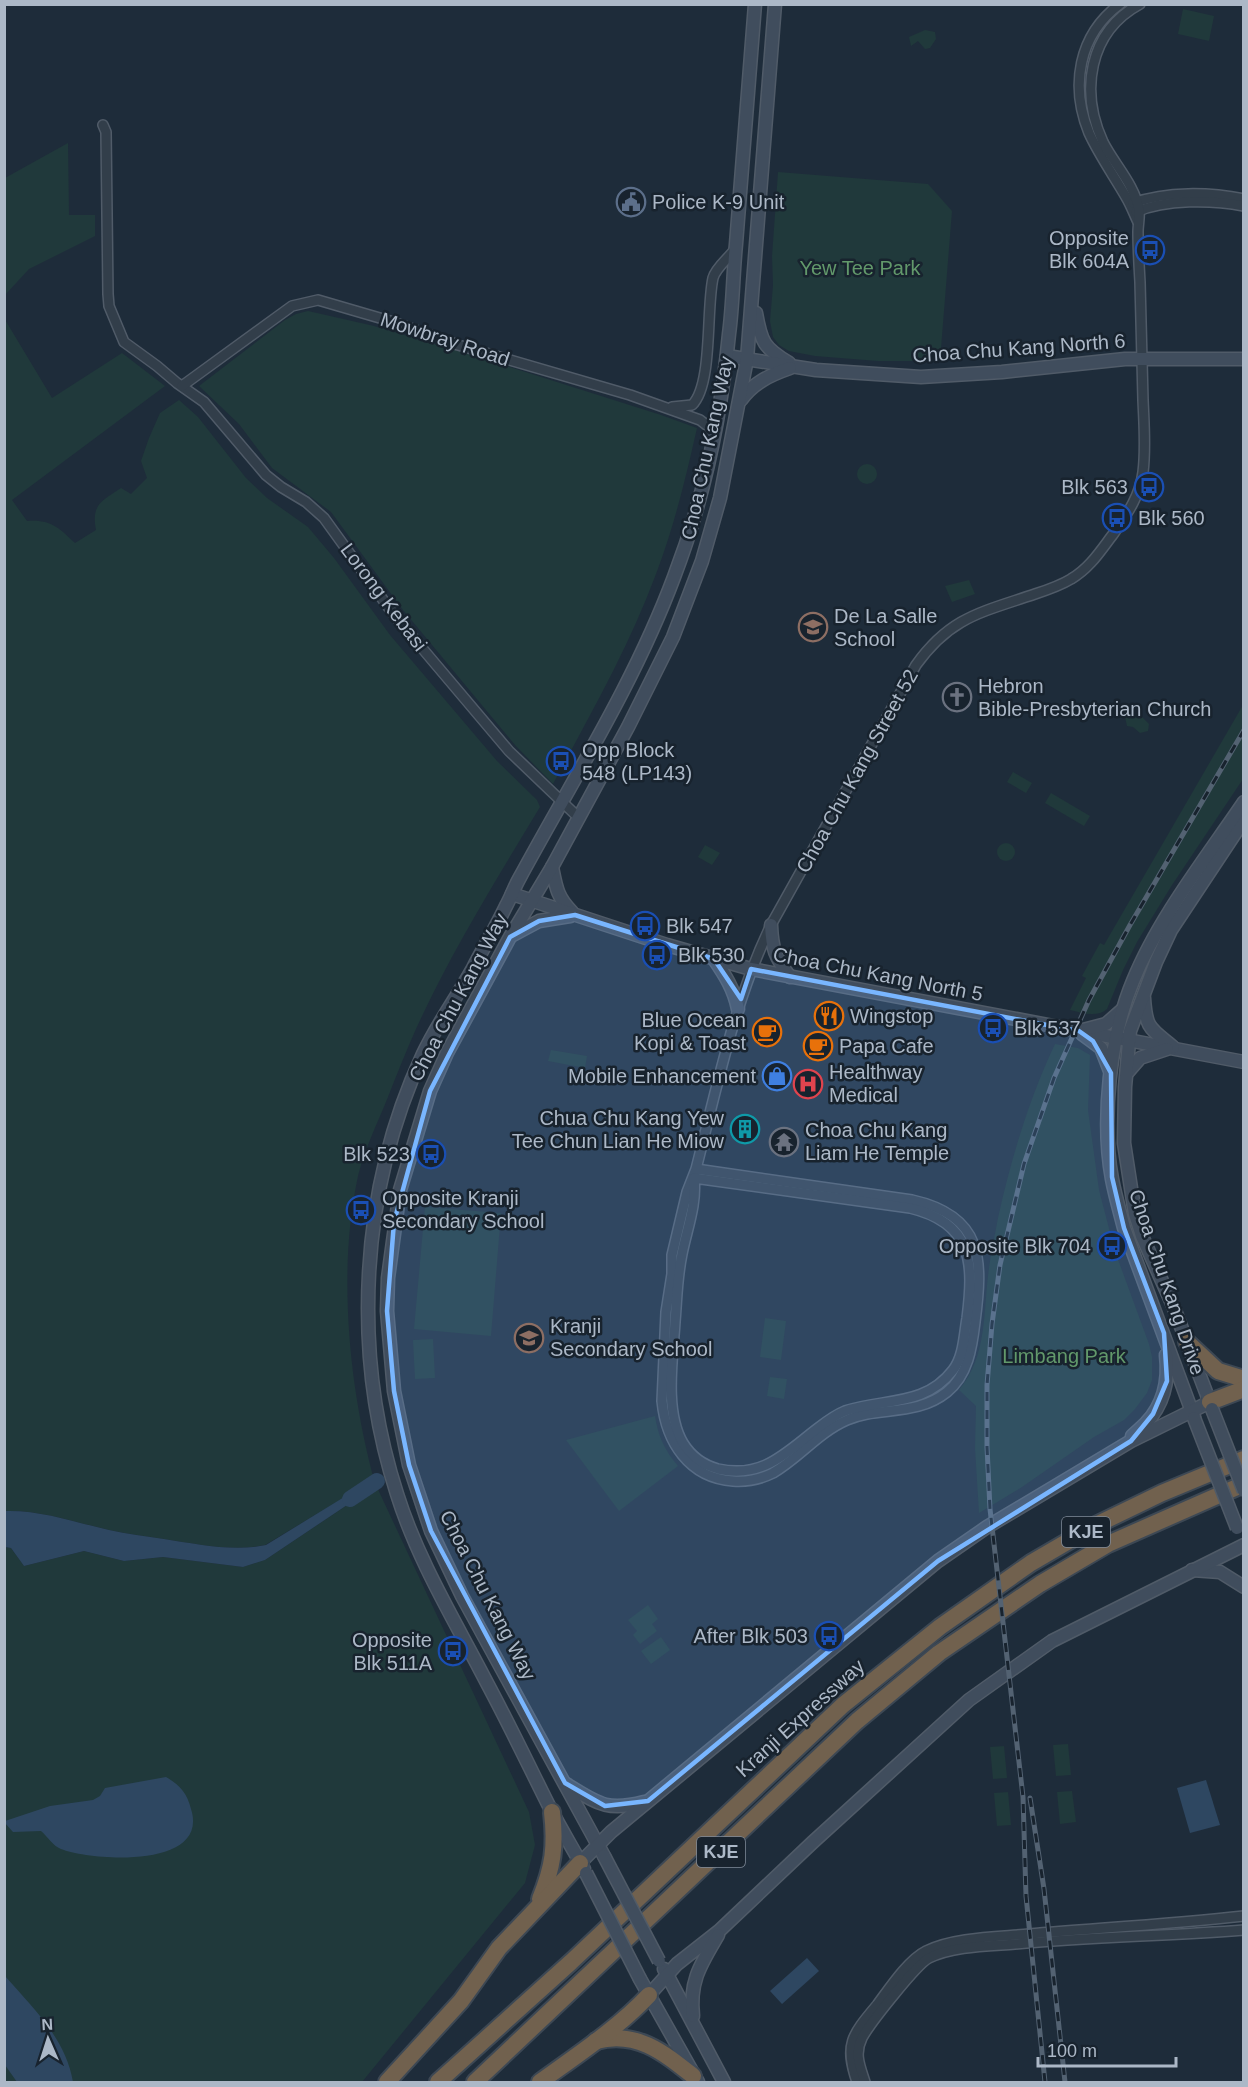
<svg xmlns="http://www.w3.org/2000/svg" width="1248" height="2087" viewBox="0 0 1248 2087" font-family="Helvetica,sans-serif">
	<style>
		.green { fill: #20393b }
		.water { fill: #2e4761 }
		.lines { fill: none; stroke-linecap: round; stroke-linejoin: round }
		.river { stroke: #2e4761; stroke-width: 16 }
		.street-casing { stroke: #505b68; stroke-width: 12 }
		.secondary-casing { stroke: #505b68; stroke-width: 15 }
		.highway-casing { stroke: #3d4854; stroke-width: 20 }
		.street { stroke: #323e4a; stroke-width: 9 }
		.secondary { stroke: #404d5d; stroke-width: 12 }
		.highway { stroke: #71614e; stroke-width: 16 }
		.rail-casing { stroke: #536272; stroke-width: 5 }
		.rail { stroke: #18232e; stroke-width: 3; stroke-dasharray: 9; stroke-linecap: butt }
		.secondary-bridge-casing { stroke: #505b68; stroke-width: 15; stroke-linecap: butt }
		.secondary-bridge { stroke: #404d5d; stroke-width: 12 }
		.marked { fill: #79b6ff; fill-opacity: 0.2; stroke: #79b6ff; stroke-width: 4.5; stroke-linejoin: round }
		.labels { text-anchor: middle; dominant-baseline: central; stroke-width: 5; stroke-linejoin: round; paint-order: stroke }
		.shield { fill: #18232e; stroke: #808b99; stroke-width: 1.5 }
		.shield-label { font-size: 18px; font-weight: bold; fill: #acb8c7 }
		.poi-label { font-size: 20px; fill: #acb8c7; stroke: #18232e; text-anchor: start }
		.park-label { font-size: 20px; fill: #62996b; stroke: #18232e }
		.street-label { font-size: 20px; fill: #acb8c7; stroke: #18232e }
	</style>
	<rect width="100%" height="100%" fill="#1e2c3a"/>
	<!-- green -->
	<g class="green">
		<polygon points="1183,9 1214,16 1209,41 1178,34"/>
		<polygon points="925,30 935,32 936,39 930,48 925,49 918,41 911,46 909,37"/>
		<polygon points="68,143 69,215 95,215 95,236 29,269 5,295 5,178"/>
		<polygon points="778,172 928,184 952,211 940,361 878,361 815,356 789,351 779,345 773,337 770,321 773,285 772,256"/>
		<path d="M308,311L374,326L465,353L661,415L697,428C686,477 674,527 656,574C629,647 590,715 553,784L515,745L403,610L331,512L272,468L239,424L199,386L285,320L296,314Z"/>
		<path d="M4,318L52,398L122,353L165,386L12,500L27,521C51,519 59,528 75,543L96,530C91,504 102,501 121,488L131,494L147,478L141,461L149,438L160,413L179,400L198,417L246,478L267,498L308,527L334,558L390,635L497,761L537,800L540,807C496,880 451,952 416,1029C406,1051 397,1074 388,1097C377,1125 361,1155 356,1186C338,1278 350,1393 375,1483L529,1812L535,1845L525,1883L362,2082H5V1547L11,1548L24,1566L84,1551L124,1561L163,1557L243,1567L265,1560L371,1489L367,1484L265,1545C233,1552 197,1544 164,1539C146,1536 127,1534 109,1530C74,1522 41,1510 5,1511Z"/>
		<circle cx="867" cy="474" r="10"/>
		<polygon points="969,580 975,594 952,602 945,586"/>
		<path d="M1243,705V779L1172,885L1137,942L1123,970L1107,1009C1097,1018 1082,1013 1070,1010L1086,978L1082,976L1100,943L1104,945Z"/>
		<polygon points="1131,714 1142,717 1149,724 1148,731 1140,733 1133,727 1127,726 1125,717"/>
		<polygon points="1013,772 1032,783 1026,793 1007,782"/>
		<polygon points="1051,793 1090,816 1084,826 1045,803"/>
		<circle cx="1006" cy="852" r="9"/>
		<polygon points="705,845 720,853 712,865 698,857"/>
		<path d="M1055,1044L1078,1048L1090,1055L1088,1110L1099,1190L1111,1236L1107,1237L1113,1255L1116,1254L1149,1344L1152,1357V1380L1147,1393L1135,1409L1124,1420L1094,1437L1022,1487L979,1513L975,1448L976,1406L959,1390C988,1356 983,1310 989,1268C991,1251 995,1235 998,1218C1011,1159 1029,1099 1055,1044Z"/>
		<polygon points="551,1050 587,1056 585,1068 548,1061"/>
		<polygon points="425,1207 501,1213 491,1336 414,1329"/>
		<polygon points="765,1318 786,1321 781,1360 760,1357"/>
		<polygon points="433,1339 435,1378 415,1379 413,1340"/>
		<polygon points="770,1377 787,1379 784,1399 767,1396"/>
		<path d="M655,1416C658,1436 665,1451 678,1466L619,1511L566,1440Z"/>
		<polygon points="648,1605 658,1619 652,1624 657,1631 640,1644 633,1635 637,1631 628,1620"/>
		<polygon points="661,1637 670,1650 651,1664 641,1651"/>
		<polygon points="1068,1744 1071,1775 1056,1776 1053,1745"/>
		<polygon points="1004,1746 1007,1778 993,1779 990,1747"/>
		<polygon points="1072,1791 1076,1822 1060,1824 1057,1792"/>
		<polygon points="1008,1792 1011,1825 997,1826 994,1793"/>
	</g>
	<!-- water -->
	<g class="water">
		<path d="M367,1483L371,1489L265,1560L243,1567L163,1557L124,1561L84,1551L24,1566L11,1548L5,1547V1511C41,1510 74,1522 109,1530C127,1534 146,1536 164,1539C197,1544 233,1552 266,1545Z"/>
		<path d="M166,1777C180,1785 187,1793 191,1809C210,1869 92,1861 61,1849C53,1846 47,1836 41,1831L13,1832L5,1823V1821L50,1806L93,1800L100,1796L105,1788Z"/>
		<polygon points="1206,1780 1220,1825 1190,1833 1177,1788"/>
		<polygon points="807,1958 819,1971 782,2004 770,1991"/>
		<path d="M5,1976C33,2008 66,2039 73,2082H17L5,2065Z"/>
	</g>
	<g class="lines">
		<!-- river -->
		<polyline class="river" points="350,1499 377,1481"/>
		<!-- street casing -->
		<g class="street-casing">
			<g id="street">
				<path d="M1120,4C1078,35 1070,86 1089,133C1099,155 1114,176 1126,197C1131,205 1134,214 1138,222"/>
				<polyline points="103,125 106,132 108,294 109,306 124,342 157,366 177,383 204,402 266,475 281,487 306,502 324,518 394,615 509,751 578,817"/>
				<path d="M1133,203C1167,191 1209,192 1244,199"/>
				<path d="M1136,212C1166,199 1212,200 1244,206"/>
				<polyline points="182,386 292,306 318,300 390,321 458,345 630,395 700,420 709,427 712,437"/>
				<path d="M672,407L692,405C713,385 706,309 713,278C716,267 729,258 735,249"/>
				<path d="M696,1169L912,1200C984,1216 983,1260 975,1322C972,1348 968,1375 947,1392C916,1417 878,1406 847,1420C819,1432 799,1458 773,1473C761,1479 746,1482 733,1481C689,1478 666,1442 662,1401L666,1312L672,1274V1255L687,1192L696,1169C717,1087 734,1002 771,925L916,665C949,619 978,613 1029,596C1044,591 1058,587 1071,579C1090,568 1101,550 1114,533C1127,514 1140,496 1143,472C1146,449 1144,424 1143,400C1142,361 1141,321 1140,282C1139,265 1138,249 1138,232C1138,225 1140,216 1139,210C1135,185 1114,164 1103,142C1080,92 1088,32 1140,4"/>
				<path d="M694,1178L910,1208C973,1223 974,1263 967,1318C964,1334 964,1356 953,1370C925,1407 883,1398 845,1411C835,1415 827,1421 818,1428C785,1453 763,1479 718,1469C703,1465 691,1456 683,1443C664,1411 673,1357 675,1322C677,1298 677,1278 682,1254C687,1229 697,1204 694,1178Z"/>
				<path d="M857,2082C844,2044 852,2035 877,2005C889,1989 908,1960 926,1951C954,1937 998,1937 1029,1934C1100,1928 1172,1924 1244,1916"/>
				<path d="M865,2082C860,2066 854,2054 862,2038C870,2023 917,1964 929,1958C953,1946 989,1946 1015,1944C1091,1937 1167,1936 1244,1930"/>
			</g>
		</g>
		<!-- secondary casing -->
		<g class="secondary-casing">
			<g id="secondary">
				<path d="M756,313C761,342 764,348 789,363"/>
				<polyline points="727,356 816,370 921,377 1002,372 1125,359 1244,359"/>
				<path d="M741,400C753,383 770,375 790,368"/>
				<path d="M552,867C556,887 557,897 572,912"/>
				<polyline points="512,894 667,945 751,969 1244,1062"/>
				<path d="M771,925C772,949 775,957 790,977"/>
				<polyline points="511,936 539,921 570,916"/>
				<path d="M714,959C725,975 734,989 738,1009"/>
				<path d="M1144,998C1146,1029 1150,1028 1173,1047"/>
				<polyline points="1083,1030 1106,1024 1122,1010"/>
				<polyline points="1082,1034 1101,1048 1110,1071"/>
				<polyline points="1127,1073 1140,1058 1167,1049"/>
				<polyline points="1212,1408 1174,1308 1142,1236 1135,1214 1124,1143 1125,1087 1130,1031 1156,962 1171,930 1244,820"/>
				<path d="M1194,1417L1124,1228C1120,1212 1115,1195 1112,1179C1101,1120 1110,1036 1133,981C1158,919 1206,858 1244,802"/>
				<path d="M1132,1436C1136,1432 1141,1428 1146,1423C1164,1404 1169,1380 1166,1355"/>
				<polyline points="1192,1570 1220,1572 1244,1587"/>
				<path d="M566,1784C597,1803 606,1812 644,1802"/>
				<polyline points="604,1856 462,1596 431,1531 409,1465 394,1391 387,1311 388,1278 400,1190 430,1091 447,1053 510,937 552,867 628,727 673,637 702,561 720,498 747,359 775,4"/>
				<polyline points="580,1863 611,1832 938,1561 987,1527 1131,1441 1210,1402"/>
				<path d="M584,1869C573,1849 561,1829 550,1808C529,1766 509,1724 487,1683C455,1621 418,1561 397,1494C351,1352 360,1189 423,1054C437,1024 457,997 473,968C484,947 496,927 506,906C511,897 514,888 519,879C573,779 634,684 674,577C704,499 721,416 729,334C733,304 733,274 736,244C742,164 748,84 755,4"/>
				<polyline points="664,1969 724,2082"/>
				<polyline points="640,1979 698,2082"/>
				<polyline points="649,1995 677,1964 719,1931 813,1842 969,1700 1052,1641 1244,1545"/>
				<path d="M693,2016C689,1981 701,1964 718,1935"/>
			</g>
		</g>
		<!-- highway casing -->
		<g class="highway-casing">
			<g id="highway">
				<polyline points="1187,1342 1218,1371 1244,1379"/>
				<polyline points="1210,1402 1244,1389"/>
				<path d="M540,1899C553,1867 556,1847 552,1812"/>
				<path d="M596,2041C636,2030 663,2052 693,2076"/>
				<polyline points="387,2082 461,2001 499,1948 580,1863"/>
				<polyline points="438,2082 571,1962 843,1705 940,1627 1031,1563 1096,1525 1162,1493 1244,1459"/>
				<polyline points="475,2082 857,1721 939,1653 1040,1584 1108,1544 1244,1484"/>
				<path d="M540,2082C577,2055 617,2029 649,1995"/>
			</g>
		</g>
		<!-- street -->
		<use href="#street" class="street"/>
		<!-- secondary -->
		<use href="#secondary" class="secondary"/>
		<!-- highway -->
		<use href="#highway" class="highway"/>
		<!-- rail casing -->
		<g class="rail-casing">
			<g id="rail">
				<polyline points="1030,1798 1044,1889 1065,2082"/>
				<polyline points="1045,2082 1026,1896 1023,1797 990,1509 987,1447 987,1385 992,1324 1000,1265 1024,1164 1054,1078 1089,1000 1130,925 1244,730"/>
			</g>
		</g>
		<!-- rail -->
		<use href="#rail" class="rail"/>
		<!-- secondary-bridge casing -->
		<g class="secondary-bridge-casing">
			<g id="secondary-bridge">
				<polyline points="1212,1409 1244,1491"/>
				<polyline points="1194,1418 1237,1528"/>
				<polyline points="604,1856 659,1961"/>
				<polyline points="586,1873 640,1979"/>
			</g>
		</g>
		<!-- secondary-bridge -->
		<use href="#secondary-bridge" class="secondary-bridge"/>
	</g>
	<!-- marked area -->
	<path class="marked" d="M575,915L714,959L741,999L751,969L1079,1031L1093,1041L1111,1073L1112,1177L1124,1228L1164,1333L1167,1381L1153,1414L1131,1441L938,1561L648,1801L605,1806L565,1783L431,1531L409,1465L394,1391L387,1311L394,1222L430,1091L510,937L539,921Z"/>
	<!-- icons -->
	<defs>
		<g id="civic-ring" transform="scale(1.5)"><circle r="9.5" fill="#18232e" stroke="#5c6f8a" stroke-width="1.5"/><path d="M-.6-6.5H3V-4.5H.6V-3L4-1V1h2V6H-6V1h2V-1L-.6-3ZM-1.2 2.5V6h2.4V2.5Z" fill="#5c6f8a"/></g>
		<g id="bus-ring" transform="scale(1.5)"><circle r="9.5" fill="#18232e" stroke="#1a4fb4" stroke-width="1.5"/><path d="M-5-6H5V4H4V6H2V4H-2V6H-4V4H-5ZM-3.5-4V0h7V-4ZM-3.5 1.2v1.5H-2V1.2ZM2 1.2v1.5H3.5V1.2Z" fill="#1a4fb4"/></g>
		<g id="school-ring" transform="scale(1.5)"><circle r="9.5" fill="#18232e" stroke="#8d6e63" stroke-width="1.5"/><path d="M0-5L7-2L0 1L-7-2ZM-4 1L0 2.5L4 1V4Q0 6-4 4Z" fill="#8d6e63"/></g>
		<g id="church-ring" transform="scale(1.5)"><circle r="9.5" fill="#18232e" stroke="#6b7280" stroke-width="1.5"/><path d="M-1.2-6h2.4v3.5h3.3v2.4h-3.3V6h-2.4V-.1h-3.3v-2.4h3.3Z" fill="#6b7280"/></g>
		<g id="restaurant-ring" transform="scale(1.5)"><circle r="9.5" fill="#18232e" stroke="#e8710a" stroke-width="1.5"/><path d="M-5-6h1v4h1v-4h1v4h1v-4h1v5L-1.5 .5V6h-2V.5L-5-1ZM5-6V6H3V1.5H1.5Q1.5-4 5-6Z" fill="#e8710a"/></g>
		<g id="cafe-ring" transform="scale(1.5)"><circle r="9.5" fill="#18232e" stroke="#e8710a" stroke-width="1.5"/><path d="M-5.5-4.5H6V0H3Q3 3.5 0 3.5H-2.5Q-5.5 3.5-5.5 0ZM3-3.2v2h1.7v-2ZM-6 4.5H4V6H-6Z" fill="#e8710a"/></g>
		<g id="shop-ring" transform="scale(1.5)"><circle r="9.5" fill="#18232e" stroke="#3f7fe0" stroke-width="1.5"/><path d="M-5-2.5h2.3a2.7 3.5 0 0 1 5.4 0H5L5.5 6h-11ZM-1.5-2.5h3a1.5 2.3 0 0 0-3 0Z" fill="#3f7fe0"/></g>
		<g id="hospital-ring" transform="scale(1.5)"><circle r="9.5" fill="#18232e" stroke="#e0444e" stroke-width="1.5"/><path d="M-5-5h3v3.5h4V-5h3V5h-3V1.5h-4V5h-3Z" fill="#e0444e"/></g>
		<g id="building-ring" transform="scale(1.5)"><circle r="9.5" fill="#18232e" stroke="#0f9aa8" stroke-width="1.5"/><path d="M-4-6H4V6H1V3H-1V6H-4ZM-2.5-4.3h1.7v1.8h-1.7ZM.8-4.3h1.7v1.8H.8ZM-2.5-1h1.7V.8h-1.7ZM.8-1h1.7V.8H.8Z" fill="#0f9aa8"/></g>
		<g id="temple-ring" transform="scale(1.5)"><circle r="9.5" fill="#18232e" stroke="#6b7280" stroke-width="1.5"/><path d="M0-6L5-2H3V0L6.5 2.5H4V6H1.5V3h-3V6H-4V2.5H-6.5L-3 0V-2H-5Z" fill="#6b7280"/></g>
	</defs>
	<g fill-rule="evenodd">
		<use href="#civic-ring" x="631" y="202"/>
		<use href="#bus-ring" x="1150" y="250"/>
		<use href="#bus-ring" x="1149" y="487"/>
		<use href="#bus-ring" x="1117" y="518"/>
		<use href="#school-ring" x="813" y="627"/>
		<use href="#church-ring" x="957" y="697"/>
		<use href="#bus-ring" x="561" y="761"/>
		<use href="#bus-ring" x="645" y="926"/>
		<use href="#bus-ring" x="657" y="955"/>
		<use href="#restaurant-ring" x="829" y="1016"/>
		<use href="#bus-ring" x="993" y="1028"/>
		<use href="#cafe-ring" x="767" y="1032"/>
		<use href="#cafe-ring" x="818" y="1046"/>
		<use href="#shop-ring" x="777" y="1076"/>
		<use href="#hospital-ring" x="808" y="1084"/>
		<use href="#building-ring" x="745" y="1129"/>
		<use href="#temple-ring" x="784" y="1142"/>
		<use href="#bus-ring" x="431" y="1154"/>
		<use href="#bus-ring" x="361" y="1210"/>
		<use href="#bus-ring" x="1112" y="1246"/>
		<use href="#school-ring" x="529" y="1338"/>
		<use href="#bus-ring" x="829" y="1636"/>
		<use href="#bus-ring" x="453" y="1651"/>
	</g>
	<g class="labels">
		<!-- shield labels -->
		<g class="shield">
			<rect x="1062" y="1517" width="48" height="30" rx="4.5"/>
			<rect x="697" y="1837" width="48" height="30" rx="4.5"/>
		</g>
		<g class="shield-label">
			<text x="1086" y="1532">KJE</text>
			<text x="721" y="1852">KJE</text>
		</g>
		<!-- poi labels -->
		<g class="poi-label">
			<text x="652" y="202">Police K-9 Unit</text>
			<text x="1129" y="238" text-anchor="end">Opposite<tspan x="1129" dy="23">Blk 604A</tspan></text>
			<text x="1128" y="487" text-anchor="end">Blk 563</text>
			<text x="1138" y="518">Blk 560</text>
			<text x="834" y="616">De La Salle<tspan x="834" dy="23">School</tspan></text>
			<text x="978" y="686">Hebron<tspan x="978" dy="23">Bible-Presbyterian Church</tspan></text>
			<text x="582" y="750">Opp Block<tspan x="582" dy="23">548 (LP143)</tspan></text>
			<text x="666" y="926">Blk 547</text>
			<text x="678" y="955">Blk 530</text>
			<text x="850" y="1016">Wingstop</text>
			<text x="746" y="1020" text-anchor="end">Blue Ocean<tspan x="746" dy="23">Kopi &amp; Toast</tspan></text>
			<text x="1014" y="1028">Blk 537</text>
			<text x="839" y="1046">Papa Cafe</text>
			<text x="829" y="1072">Healthway<tspan x="829" dy="23">Medical</tspan></text>
			<text x="756" y="1076" text-anchor="end">Mobile Enhancement</text>
			<text x="724" y="1118" text-anchor="end">Chua Chu Kang Yew<tspan x="724" dy="23">Tee Chun Lian He Miow</tspan></text>
			<text x="805" y="1130">Choa Chu Kang<tspan x="805" dy="23">Liam He Temple</tspan></text>
			<text x="410" y="1154" text-anchor="end">Blk 523</text>
			<text x="382" y="1198">Opposite Kranji<tspan x="382" dy="23">Secondary School</tspan></text>
			<text x="1091" y="1246" text-anchor="end">Opposite Blk 704</text>
			<text x="550" y="1326">Kranji<tspan x="550" dy="23">Secondary School</tspan></text>
			<text x="808" y="1636" text-anchor="end">After Blk 503</text>
			<text x="432" y="1640" text-anchor="end">Opposite<tspan x="432" dy="23">Blk 511A</tspan></text>
		</g>
		<!-- park labels -->
		<g class="park-label">
			<text x="860" y="268">Yew Tee Park</text>
			<text x="1064" y="1356">Limbang Park</text>
		</g>
		<!-- street labels -->
		<g class="street-label">
			<text transform="translate(445 339) rotate(18)">Mowbray Road</text>
			<text transform="translate(1019 348) rotate(-4)">Choa Chu Kang North 6</text>
			<text transform="translate(707 448) rotate(-78)">Choa Chu Kang Way</text>
			<text transform="translate(384 597) rotate(53)">Lorong Kebasi</text>
			<text transform="translate(857 771) rotate(-61)">Choa Chu Kang Street 52</text>
			<text transform="translate(878 974) rotate(11)">Choa Chu Kang North 5</text>
			<text transform="translate(458 997) rotate(-62)">Choa Chu Kang Way</text>
			<text transform="translate(1167 1282) rotate(71)">Choa Chu Kang Drive</text>
			<text transform="translate(488 1595) rotate(63)">Choa Chu Kang Way</text>
			<text transform="translate(800 1718) rotate(-42)">Kranji Expressway</text>
		</g>
	</g>
	<!-- border -->
	<rect width="1248" height="2087" fill="none" stroke="#acb8c7" stroke-width="12"/>
	<!-- north arrow -->
	<g transform="translate(48 2039) rotate(357)" stroke="#18232e" stroke-width="4.5" paint-order="stroke">
	<path d="M0-4.5L10 22L0 15L-10 22Z" fill="#acb8c7"/>
	<text y="-9" font-size="16" font-weight="bold" text-anchor="middle" fill="#acb8c7">N</text>
	</g>
	<!-- scale -->
	<path d="M1038 2057v9h138v-9" fill="none" stroke="#acb8c7" stroke-width="3"/>
	<text x="1047" y="2057" font-size="18" fill="#acb8c7" stroke="#18232e" stroke-width="4.5" paint-order="stroke">100 m</text>
</svg>
